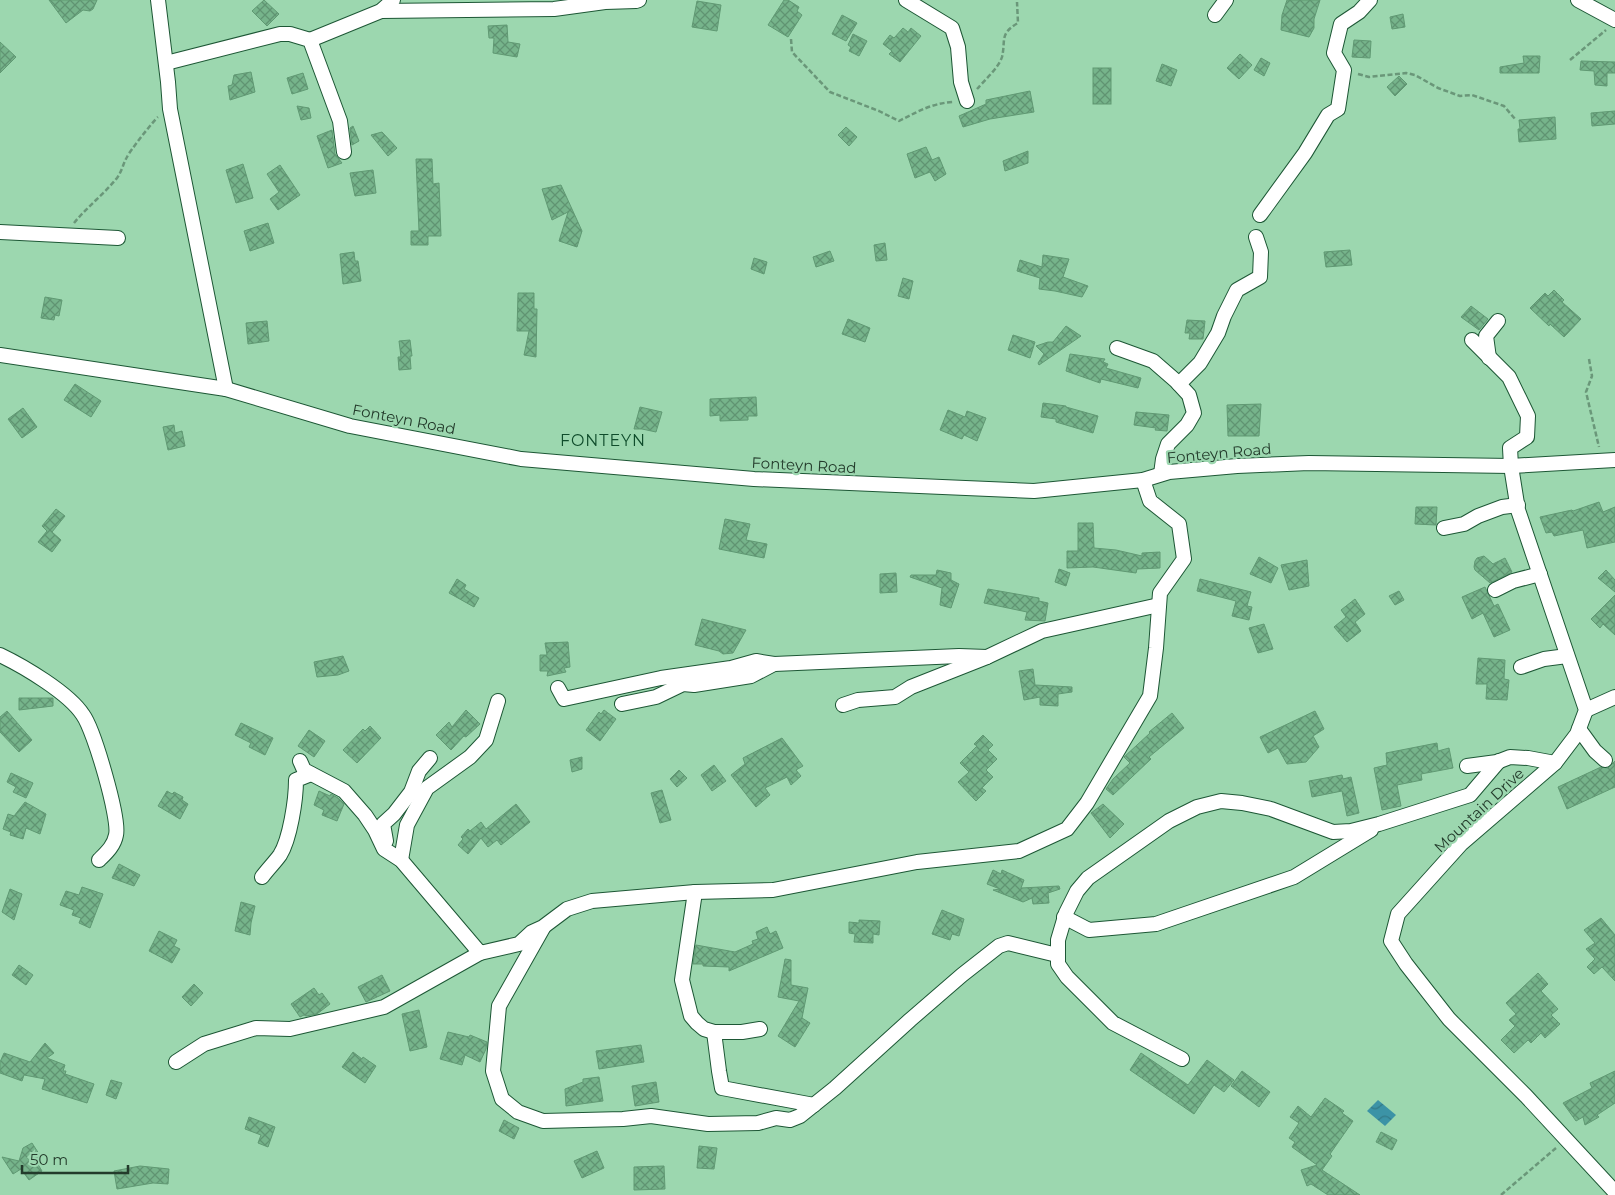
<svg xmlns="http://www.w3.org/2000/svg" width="1615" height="1195" viewBox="0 0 1615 1195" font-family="Montserrat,sans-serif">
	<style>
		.water { fill: url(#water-waves) }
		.building { fill: url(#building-cross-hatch); stroke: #609973 }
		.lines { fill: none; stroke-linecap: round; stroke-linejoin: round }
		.minor-casing { stroke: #1d5735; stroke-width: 16 }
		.path { stroke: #6a9779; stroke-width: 2.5; stroke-dasharray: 5 2.5; stroke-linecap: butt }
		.minor { stroke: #fff; stroke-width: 14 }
		.labels { text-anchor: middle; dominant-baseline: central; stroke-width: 4.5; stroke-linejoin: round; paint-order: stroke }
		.street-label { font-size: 15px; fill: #233b2b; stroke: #9cd7af }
		.neighbourhood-label { font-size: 16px; letter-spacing: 1px; fill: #0f4c2b; stroke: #9cd7af }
	</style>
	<defs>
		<pattern id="water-waves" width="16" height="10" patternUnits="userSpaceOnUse" patternTransform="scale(1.25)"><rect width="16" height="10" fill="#3c93a6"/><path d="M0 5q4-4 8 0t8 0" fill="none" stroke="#327987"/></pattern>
		<pattern id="building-cross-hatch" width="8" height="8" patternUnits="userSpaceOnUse" patternTransform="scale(1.25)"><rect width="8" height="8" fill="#76b48b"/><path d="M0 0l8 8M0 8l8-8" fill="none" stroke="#609472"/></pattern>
	</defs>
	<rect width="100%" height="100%" fill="#9cd7af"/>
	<!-- water -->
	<polygon class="water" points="1378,1100 1396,1115 1385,1126 1367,1111"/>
	<!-- building -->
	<g class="building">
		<polygon points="49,0 97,0 93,9 90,11 83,10 66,23"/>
		<polygon points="264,0 279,14 267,26 252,11"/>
		<polygon points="784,0 788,0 799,7 797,11 802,15 788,37 768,25"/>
		<polygon points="1287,0 1320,0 1314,19 1314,28 1309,37 1281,30 1282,15"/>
		<polygon points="697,1 721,5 717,31 692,27"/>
		<polygon points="1403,14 1405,27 1392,29 1390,17"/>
		<polygon points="842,15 857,23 846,41 832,34"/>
		<polygon points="507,25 508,42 520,44 517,57 493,53 494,38 489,38 488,26"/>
		<polygon points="903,28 908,32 911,28 921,36 900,62 889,54 892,51 883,44 890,35 894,38"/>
		<polygon points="853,34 867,41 859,56 849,51 851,47 848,45"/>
		<polygon points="1354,40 1371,41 1370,58 1352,57"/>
		<polygon points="0,42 16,57 0,73"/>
		<polygon points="1240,54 1252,65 1239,79 1227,68"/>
		<polygon points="1523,56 1540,56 1539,73 1500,73 1500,67 1524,63"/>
		<polygon points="1261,58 1270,63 1264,76 1254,70"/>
		<polygon points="1581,61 1615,62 1615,73 1607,73 1607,86 1595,85 1594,71 1580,70"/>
		<polygon points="1162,64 1177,70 1171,86 1156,81"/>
		<rect x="1093" y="68" width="18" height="36"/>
		<polygon points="251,72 255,92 230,100 228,86 232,85 234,75"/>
		<polygon points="303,73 308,89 292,94 287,78"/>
		<polygon points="1399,76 1407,84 1395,96 1387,87"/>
		<polygon points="1030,91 1034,112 990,119 963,127 959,116 986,104 986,100"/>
		<polygon points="297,106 309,108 311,118 301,120"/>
		<polygon points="1615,111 1615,124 1592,126 1591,113"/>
		<polygon points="1555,117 1556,139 1519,142 1518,129 1520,129 1519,120"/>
		<polygon points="353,126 359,141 352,145 350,128"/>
		<polygon points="846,127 857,137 849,146 838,135"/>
		<polygon points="332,130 335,154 342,163 328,168 317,136"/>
		<polygon points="382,132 397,148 388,156 371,135"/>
		<polygon points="926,147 932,160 939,157 946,174 935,181 930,172 915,178 907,154"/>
		<polygon points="1028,151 1028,163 1005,171 1003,161"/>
		<polygon points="416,159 432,159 433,184 439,183 441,236 428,236 428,245 411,245 411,231 419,231"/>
		<polygon points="243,164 253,198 236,203 226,170"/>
		<polygon points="280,165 300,195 278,210 270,199 279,192 267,174"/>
		<polygon points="373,170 376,193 355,196 350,173"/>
		<polygon points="561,185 582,231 577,247 559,241 568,212 552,220 542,189"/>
		<polygon points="268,223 274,243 250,251 244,231"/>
		<polygon points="885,243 887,260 876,261 874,245"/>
		<polygon points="1350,250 1352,265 1326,267 1324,252"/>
		<polygon points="830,251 834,261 816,267 813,257"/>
		<polygon points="354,252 355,261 358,261 361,281 343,284 340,254"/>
		<polygon points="1043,255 1069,259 1063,277 1088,286 1082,297 1055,291 1039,289 1040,278 1017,271 1020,260 1042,267"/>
		<polygon points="754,258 767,262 764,274 751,269"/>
		<polygon points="903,278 913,281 909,299 898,296"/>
		<polygon points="1554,290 1564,300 1562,302 1581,319 1564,337 1550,324 1549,326 1530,308 1545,293 1548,296"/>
		<polygon points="518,293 534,293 534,309 537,309 536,357 524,355 529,331 517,331"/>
		<polygon points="45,297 62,300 59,316 55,315 54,320 41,318"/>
		<polygon points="1471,306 1488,319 1479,330 1461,317"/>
		<polygon points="848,319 870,328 865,342 842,334"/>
		<polygon points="1187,320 1205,321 1203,339 1189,339 1190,333 1185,333"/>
		<polygon points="267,321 269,341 248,344 246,323"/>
		<polygon points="1066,326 1081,336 1039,365 1038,363 1044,354 1036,346 1048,342 1053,342"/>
		<polygon points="1013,335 1035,342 1030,358 1008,350"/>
		<polygon points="410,340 412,356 410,356 411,369 399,370 398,357 401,357 399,341"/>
		<polygon points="1070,354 1105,359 1103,362 1108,364 1106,368 1141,378 1138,388 1101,379 1100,383 1066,371"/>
		<polygon points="75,384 101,401 91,417 64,400"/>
		<polygon points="756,397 757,416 748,416 748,420 720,421 720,415 710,416 710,399"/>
		<polygon points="1043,403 1066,406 1066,407 1098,416 1093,433 1056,422 1056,419 1041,417"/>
		<polygon points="1261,404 1259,436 1228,436 1227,405"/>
		<polygon points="640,407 662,412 656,432 642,429 634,429"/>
		<polygon points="23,408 37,427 22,438 8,419"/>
		<polygon points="948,410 965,417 967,411 986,418 977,441 964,435 962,439 940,430"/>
		<polygon points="1136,412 1169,415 1167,431 1155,430 1156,428 1134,425"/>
		<polygon points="174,425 175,433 182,431 185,446 168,450 163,427"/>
		<polygon points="1599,502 1603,512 1615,507 1615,542 1587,548 1583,530 1554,536 1552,532 1546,533 1540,517 1572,510 1573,511"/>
		<polygon points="1416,507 1437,507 1436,525 1415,524"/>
		<polygon points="56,509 65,516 52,532 61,540 52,552 38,542 47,531 42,526"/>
		<polygon points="725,519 750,524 746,540 767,544 764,558 719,549"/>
		<polygon points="1078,523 1093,523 1094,548 1116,550 1142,556 1142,553 1160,552 1160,568 1137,569 1136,573 1093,567 1067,568 1067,551 1078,551"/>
		<polygon points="1484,556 1493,564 1505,558 1512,572 1490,583 1475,570 1474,567 1475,561 1477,558"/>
		<polygon points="1259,557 1278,568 1271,583 1250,574"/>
		<polygon points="1307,560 1309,586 1289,590 1281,565"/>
		<polygon points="1059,569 1070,573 1066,586 1055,582"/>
		<polygon points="937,570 951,573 951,580 959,584 951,608 940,605 942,588 910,577 911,575 936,575"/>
		<polygon points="1606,570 1615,580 1615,592 1598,578"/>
		<polygon points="896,573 897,592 880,593 880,574"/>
		<polygon points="457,579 466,585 464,589 479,598 474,607 449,593"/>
		<polygon points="1200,579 1251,592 1247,606 1252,607 1249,620 1232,616 1236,601 1197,591"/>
		<polygon points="1485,587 1494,606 1498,604 1510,630 1494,637 1483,613 1472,619 1462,597"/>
		<polygon points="988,589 1039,598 1039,601 1048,603 1045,621 1025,620 1027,612 984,603"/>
		<polygon points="1399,591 1404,600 1395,605 1389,596"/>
		<polygon points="1615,595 1615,635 1603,624 1600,628 1591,619"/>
		<polygon points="1355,599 1365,614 1355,622 1361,631 1347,642 1334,627 1346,617 1341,610"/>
		<polygon points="702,619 746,630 733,653 723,654 719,651 695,645"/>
		<polygon points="1264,624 1273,649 1258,653 1249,628"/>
		<polygon points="568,642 570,667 564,668 566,672 547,676 548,671 540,671 540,655 547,655 545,643"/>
		<polygon points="343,656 349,671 338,675 317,677 314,662"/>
		<polygon points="1478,658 1505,660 1504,679 1509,680 1507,700 1486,699 1487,684 1476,684"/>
		<polygon points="1033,669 1035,685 1072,687 1072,692 1058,694 1058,706 1040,705 1040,697 1024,700 1019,671"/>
		<polygon points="19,698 53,698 53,706 19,710"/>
		<polygon points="466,710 480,724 466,737 464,736 451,750 436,735 449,722 452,727"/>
		<polygon points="604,710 616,719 600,741 586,730 599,712 601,714"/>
		<polygon points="7,711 32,740 19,752 0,732 0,717"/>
		<polygon points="1315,711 1324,729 1313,736 1319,747 1306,762 1287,764 1278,748 1268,753 1260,737"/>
		<polygon points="1172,713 1184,728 1149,757 1151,759 1113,795 1106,789 1113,779 1130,763 1124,757 1150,733 1149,732"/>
		<polygon points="241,723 273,738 265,755 249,747 251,743 235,735"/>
		<polygon points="370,726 381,738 357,763 343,750 363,729 365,731"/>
		<polygon points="309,730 325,741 314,757 298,746"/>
		<polygon points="983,735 993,745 988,750 997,759 986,770 993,777 982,788 986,791 976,801 958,782 969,772 960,763 977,746 974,744"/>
		<polygon points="782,738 803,766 796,770 801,776 791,785 787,777 765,788 770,795 756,807 731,775 745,764 743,758"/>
		<polygon points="1437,743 1438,751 1449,748 1453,768 1421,774 1422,780 1397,785 1401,806 1382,810 1374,768 1387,765 1386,753"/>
		<polygon points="582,757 582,769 572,772 570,760"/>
		<polygon points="1615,761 1615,787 1567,809 1558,787 1601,767 1608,768"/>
		<polygon points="714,765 726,781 712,791 701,775"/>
		<polygon points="679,770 687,778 677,787 670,779"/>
		<polygon points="11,773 33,783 26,798 13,792 16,787 7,782"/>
		<polygon points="1342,775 1343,779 1351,777 1359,813 1347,816 1342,791 1312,797 1309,781"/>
		<polygon points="662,790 671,820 660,823 651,793"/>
		<polygon points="167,791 172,794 174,792 183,797 182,800 188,804 180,819 158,806"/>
		<polygon points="319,791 330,796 331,794 338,798 344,804 337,821 322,815 324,810 314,805"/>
		<polygon points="25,802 46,814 40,834 26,828 23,839 10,835 11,832 3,829 8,814 14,816"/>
		<polygon points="516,804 530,822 501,845 497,840 488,847 481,838 468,854 458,845 463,839 461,837 468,829 470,831 481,822 486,829"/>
		<polygon points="1103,804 1124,824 1110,838 1091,813"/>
		<polygon points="119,864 140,875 134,886 112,878"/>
		<polygon points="993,870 1001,874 1002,870 1024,880 1021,888 1059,886 1060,889 1048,893 1049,903 1033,904 1032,898 1023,902 993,890 1000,889 987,884"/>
		<polygon points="82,887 103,894 90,928 79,923 81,918 72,915 74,910 60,905 66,891 79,895"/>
		<polygon points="10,889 22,894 14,920 2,912"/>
		<polygon points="241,902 255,906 251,923 250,935 235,931"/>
		<polygon points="942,910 964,919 959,936 952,934 950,940 932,934"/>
		<polygon points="1601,918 1615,935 1615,981 1602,967 1594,974 1587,967 1595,959 1586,949 1595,943 1584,930"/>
		<polygon points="859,920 880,921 879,935 873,934 873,943 854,942 855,934 849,933 849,922 859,923"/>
		<polygon points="767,927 770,934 776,931 783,948 729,971 729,967 703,966 703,964 693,964 696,945 735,952 753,944 752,941 758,939 756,932"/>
		<polygon points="159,931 177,940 174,946 180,949 172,963 149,951"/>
		<polygon points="785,959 791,960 791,985 808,988 802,1018 810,1023 795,1047 778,1036 799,1001 778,997"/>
		<polygon points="19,965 33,975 26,985 12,975"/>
		<polygon points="1538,973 1548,984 1541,991 1558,1009 1551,1015 1560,1024 1545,1038 1541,1033 1531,1043 1528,1040 1514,1053 1501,1040 1515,1026 1509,1020 1516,1014 1506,1003"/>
		<polygon points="382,975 390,991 366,1002 358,987"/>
		<polygon points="194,984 203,993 191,1006 182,997"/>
		<polygon points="314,988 319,995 322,993 330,1004 317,1014 306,1016 304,1015 300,1017 291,1004"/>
		<polygon points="419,1010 427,1047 410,1051 402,1014"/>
		<polygon points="448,1032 469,1037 470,1035 487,1042 486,1049 480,1062 465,1055 462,1065 440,1059"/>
		<polygon points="45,1043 54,1053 47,1058 65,1065 63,1071 66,1071 65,1074 94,1084 87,1103 42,1089 45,1079 24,1075 22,1081 0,1073 0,1062 4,1053 30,1062"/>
		<polygon points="641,1045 644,1062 599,1069 596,1051"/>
		<polygon points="353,1052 362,1059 363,1057 376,1066 365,1083 342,1067"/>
		<polygon points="1141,1053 1188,1085 1207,1060 1234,1080 1224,1092 1214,1085 1194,1114 1130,1070"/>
		<polygon points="1242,1071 1270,1092 1259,1107 1231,1086"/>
		<polygon points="1615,1071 1615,1103 1597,1115 1599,1117 1585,1125 1583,1117 1576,1121 1563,1103 1592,1088 1590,1083"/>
		<polygon points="599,1077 603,1101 566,1106 565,1089 583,1082 583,1079"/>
		<polygon points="111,1080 122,1083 116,1099 106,1095"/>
		<polygon points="656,1082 659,1102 635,1106 632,1086"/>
		<polygon points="1325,1098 1344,1111 1342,1113 1353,1121 1330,1154 1332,1156 1322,1170 1360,1195 1328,1195 1311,1184 1307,1186 1301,1170 1317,1165 1292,1147 1295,1142 1289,1138 1299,1123 1290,1117 1298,1106 1311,1117"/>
		<polygon points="249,1117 275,1127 268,1147 258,1143 261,1135 245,1129"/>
		<polygon points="504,1120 519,1128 514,1139 499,1131"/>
		<polygon points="1381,1132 1397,1140 1392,1150 1376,1142"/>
		<polygon points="32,1143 41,1157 36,1161 42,1171 29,1180 21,1169 13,1174 2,1157 19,1161 23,1148"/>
		<polygon points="699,1146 717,1148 714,1169 697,1168"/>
		<polygon points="597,1151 604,1168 582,1178 574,1161"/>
		<polygon points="140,1166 169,1169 168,1184 153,1183 117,1189 114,1171"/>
		<polygon points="664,1166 665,1189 634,1190 634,1167"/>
	</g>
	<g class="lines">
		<!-- minor casing -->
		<g class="minor-casing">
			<g id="minor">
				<polyline points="158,0 168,82 170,109 226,389"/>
				<polyline points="906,0 952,28 958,47 961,82 967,101"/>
				<polyline points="1578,0 1615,20"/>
				<polyline points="381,11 554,9 605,2 636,1 639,0"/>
				<polyline points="1215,15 1226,0"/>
				<polyline points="310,40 381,11 393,0"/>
				<polyline points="166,63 280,34 290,34 310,40 340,121 344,152"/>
				<polyline points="1260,215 1305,153 1328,115 1338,109 1344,70 1334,53 1341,24 1359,12 1370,0"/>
				<polyline points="0,232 118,238"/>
				<polyline points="1472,340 1509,377 1528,416 1527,437 1510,448 1511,466 1518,510 1586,710 1577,734 1555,763 1461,844 1398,914 1391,941 1406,964 1449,1019 1526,1096 1615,1192"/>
				<polyline points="1117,348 1153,361 1176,381 1189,395 1194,413 1187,425 1168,444 1163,459 1161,474"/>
				<polyline points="0,355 226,389 350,426 521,459 754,479 1034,491 1143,480 1169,472 1237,466 1309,463 1511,466 1615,460"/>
				<polyline points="1489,358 1486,336 1498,321"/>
				<polyline points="1179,384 1200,363 1218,333 1224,316 1237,290 1260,277 1261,252 1256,237"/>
				<polyline points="1444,528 1464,524 1478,516 1502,507 1518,505"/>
				<polyline points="1495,590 1513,581 1540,574"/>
				<path d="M0,655C23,666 69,693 83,715C94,730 120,819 116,835C114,846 106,853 99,860"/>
				<polyline points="1521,667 1544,659 1567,656"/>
				<polyline points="558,688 564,699 661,678 731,668 756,661 774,664"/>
				<polyline points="622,704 656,697 683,684 694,685 751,676 774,664 959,656 987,657"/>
				<polyline points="843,705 858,700 895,697 911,687 987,657 1042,631 1159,605"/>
				<polyline points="1586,710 1615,697"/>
				<polyline points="1579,729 1595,751 1605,760"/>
				<polyline points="300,761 304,770 344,791 365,815 375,830 384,849 401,860 480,953 519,944 532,932 543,927 567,909 592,901 695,892 773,890 917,862 1019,851 1067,829 1087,803 1150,696 1156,648 1160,593 1184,559 1179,524 1150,501 1143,480"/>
				<polyline points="1467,766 1497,762 1510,757 1528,758 1555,763"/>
				<polyline points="386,841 383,824 394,814 411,792 419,771 430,758"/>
				<polyline points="401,860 407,825 427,788 470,757 486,740 498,701"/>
				<path d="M262,877C268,869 275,862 280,855C290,839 296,800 296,780L311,774"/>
				<polyline points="695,892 682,980 691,1016 697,1023 704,1029 714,1032"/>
				<polyline points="1064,917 1089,930 1156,924 1294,877 1371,830"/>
				<polyline points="543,928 499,1006 493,1071 502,1099 518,1112 543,1121 623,1119 651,1116 708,1124 758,1123 776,1118 790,1120 800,1116 835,1088 910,1020 962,975 999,946 1008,943 1057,955"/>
				<polyline points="760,1029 742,1032 714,1032 719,1071 722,1088 814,1105"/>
				<polyline points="1182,1059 1113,1023 1067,977 1058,964 1058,940 1066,913 1077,891 1088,878 1169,821 1197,807 1221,801 1242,803 1271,809 1333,832 1351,831 1379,824 1470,795 1499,761"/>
				<polyline points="176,1062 204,1044 256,1028 290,1029 384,1007 480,953"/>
			</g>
		</g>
		<!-- path -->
		<g class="path">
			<path d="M791,39L792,52L830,92L879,111L899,121C917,112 932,103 953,102"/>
			<polyline points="1570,60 1606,30"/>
			<polyline points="1358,74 1369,77 1406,73 1415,75 1438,88 1460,96 1472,95 1504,106 1515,119"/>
			<path d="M977,89C984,81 999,67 1002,57C1006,40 999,34 1018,23L1017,2"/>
			<path d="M74,223C87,207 104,194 117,178C122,171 123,164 127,157C129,152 154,120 158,117"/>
			<polyline points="1589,359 1592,376 1586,392 1599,447"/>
			<polyline points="1501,1195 1556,1148"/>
		</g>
		<!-- minor -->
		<use href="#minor" class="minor"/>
	</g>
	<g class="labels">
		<!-- street labels -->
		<g class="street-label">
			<text transform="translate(404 419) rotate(11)">Fonteyn Road</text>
			<text transform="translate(1219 453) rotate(-5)">Fonteyn Road</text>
			<text transform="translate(804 465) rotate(3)">Fonteyn Road</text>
			<text transform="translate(1479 810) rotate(-43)">Mountain Drive</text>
		</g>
		<!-- neighbourhood labels -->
		<g class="neighbourhood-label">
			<text x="603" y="440">FONTEYN</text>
		</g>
	</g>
	<!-- scale -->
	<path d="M22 1165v8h106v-8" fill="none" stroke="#233b2b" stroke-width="2.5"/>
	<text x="30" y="1165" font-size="15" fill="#233b2b" stroke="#9cd7af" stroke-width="4" paint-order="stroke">50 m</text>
</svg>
